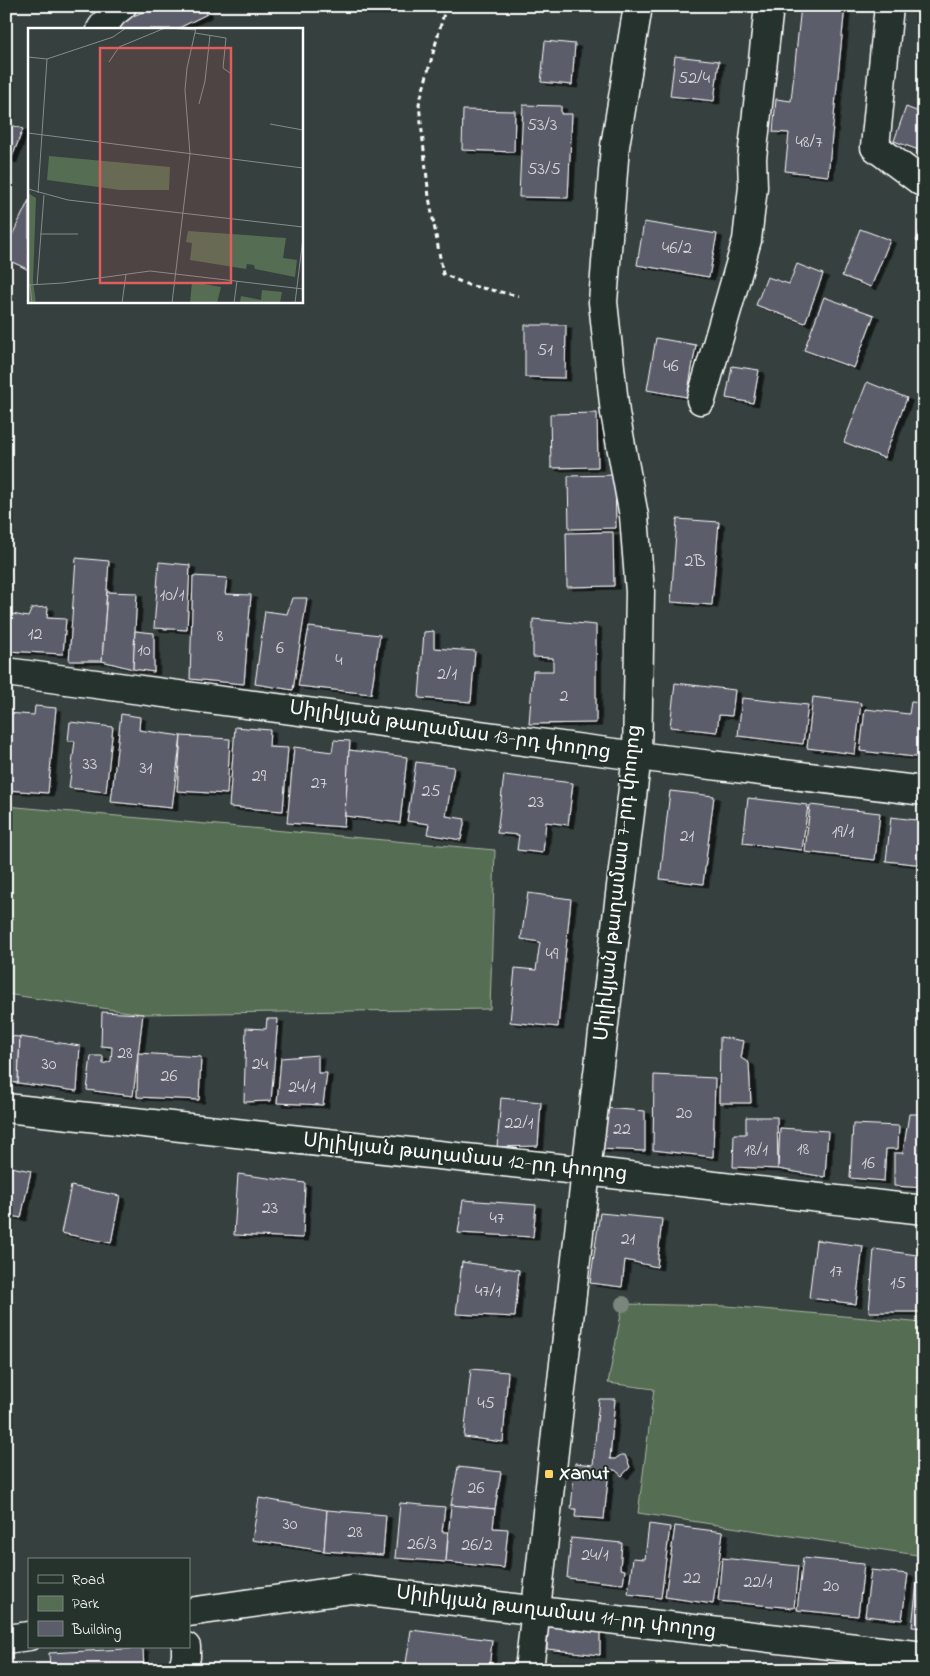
<svg xmlns="http://www.w3.org/2000/svg" width="930" height="1676" viewBox="0 0 930 1676" font-family="'Indie Flower','Noto Sans Armenian',sans-serif">
	<style>
		.green { fill: #556d52; stroke: #aab6a8 }
		.building { fill: #5b5d6a; stroke: #fff; filter: url(#shadow) }
		.lines { fill: none; stroke-linecap: round; stroke-linejoin: round }
		.minor-casing { stroke: #fff; stroke-width: 31 }
		.major-casing { stroke: #fff; stroke-width: 31 }
		.path { stroke: #fff; stroke-width: 3; stroke-dasharray: 5 4; stroke-linecap: butt }
		.minor { stroke: #26332d; stroke-width: 28 }
		.major { stroke: #26332d; stroke-width: 28 }
		.tree { fill: #7a857e }
		.poi-dot { fill: #ffd166; stroke: #26332d; stroke-width: 2 }
		.labels { text-anchor: middle; dominant-baseline: central; stroke-width: 4; stroke-linejoin: round; paint-order: stroke }
		.number-label { font-size: 18px; fill: #d6d6da }
		.street-label { font-size: 20px; fill: #fff; stroke: #26332d }
		.poi-label { font-size: 20px; font-weight: bold; fill: #fff; stroke: #26332d; text-anchor: start }
		.inset-road { fill: none; stroke: #868c8c; stroke-width: 1 }
		.view { fill: #e05e5e; fill-opacity: 0.15; stroke: #e05e5e; stroke-width: 2.5 }
		.inset-edge { fill: none; stroke: #fff; stroke-width: 2.5 }
	</style>
	<defs>
		<filter id="shadow"><feDropShadow dx="5.5" dy="3" stdDeviation="0" flood-color="#0009"/></filter>
	</defs>
	<rect width="100%" height="100%" fill="#36403f"/>
	<filter id="ink" filterUnits="userSpaceOnUse"><feTurbulence type="fractalNoise" baseFrequency=".02" numOctaves="2"/><feDisplacementMap in="SourceGraphic" scale="10" xChannelSelector="R" yChannelSelector="G"/><feConvolveMatrix kernelMatrix="1 2 1 2 8 2 1 2 1" color-interpolation-filters="sRGB"/></filter>
	<g filter="url(#ink)">
		<!-- green -->
		<g class="green">
			<polygon points="6,806 495,850 490,1009 143,1014 6,994"/>
			<polygon points="623,1304 727,1306 924,1323 924,1556 638,1513 654,1389 608,1383"/>
			<polygon points="657,1663 692,1670 656,1670"/>
		</g>
		<!-- building -->
		<g class="building">
			<polygon points="157,6 205,6 207,14 177,29 118,29 121,21"/>
			<polygon points="801,6 845,6 828,176 785,171 789,133 773,132 776,99 791,101"/>
			<polygon points="545,41 575,44 572,85 541,82"/>
			<polygon points="675,56 719,61 714,101 670,96"/>
			<polygon points="523,105 561,106 561,114 572,114 568,198 519,197"/>
			<polygon points="906,107 924,114 924,152 894,141"/>
			<polygon points="463,110 515,111 514,152 462,150"/>
			<polygon points="6,123 23,129 11,160 6,158"/>
			<polygon points="29,200 29,270 6,259 6,248"/>
			<polygon points="644,222 717,234 709,277 637,265"/>
			<polygon points="924,222 924,244 916,241"/>
			<polygon points="860,229 890,240 871,287 842,276"/>
			<polygon points="797,264 823,274 805,323 756,305 767,277 789,284"/>
			<polygon points="824,297 874,315 854,368 804,350"/>
			<polygon points="525,325 566,325 565,378 525,377"/>
			<polygon points="656,338 696,345 687,397 647,390"/>
			<polygon points="732,366 759,370 753,403 726,398"/>
			<polygon points="867,382 907,398 884,458 844,442"/>
			<polygon points="597,413 598,467 551,468 550,414"/>
			<polygon points="615,475 616,528 569,529 568,476"/>
			<polygon points="677,519 719,522 712,605 671,602"/>
			<polygon points="613,532 614,586 567,587 566,533"/>
			<polygon points="76,558 109,561 102,661 69,661"/>
			<polygon points="159,562 190,565 187,630 154,628"/>
			<polygon points="193,576 227,578 225,594 251,595 244,684 190,679"/>
			<polygon points="107,592 137,593 133,669 102,661"/>
			<polygon points="292,598 307,598 293,690 255,684 265,611 287,614"/>
			<polygon points="48,607 47,618 66,619 63,654 6,651 7,613 28,617 32,608"/>
			<polygon points="533,619 596,625 596,723 529,724 533,671 553,671 553,658 533,657"/>
			<polygon points="309,627 380,635 371,694 298,686"/>
			<polygon points="135,631 154,633 154,672 133,669"/>
			<polygon points="434,631 434,648 475,651 471,702 419,698 424,632"/>
			<polygon points="675,683 735,690 732,716 719,715 717,732 670,727"/>
			<polygon points="813,697 861,703 855,754 807,748"/>
			<polygon points="742,698 808,705 803,744 738,736"/>
			<polygon points="911,702 924,703 924,758 860,751 865,709 909,714"/>
			<polygon points="35,706 56,708 48,793 6,790 6,713 34,715"/>
			<polygon points="121,714 140,717 139,730 181,736 172,808 111,802"/>
			<polygon points="70,722 113,727 106,792 69,788 75,741 68,741"/>
			<polygon points="235,727 270,730 269,747 288,748 283,811 229,807"/>
			<polygon points="181,736 230,739 227,794 177,791"/>
			<polygon points="334,740 350,741 344,827 287,823 294,747 332,752"/>
			<polygon points="349,750 407,757 400,823 345,816"/>
			<polygon points="416,762 454,767 446,816 465,819 461,840 427,834 429,824 407,821"/>
			<polygon points="504,775 573,783 568,825 546,822 543,853 517,850 519,835 497,833"/>
			<polygon points="670,791 714,796 703,884 660,879"/>
			<polygon points="748,798 808,805 802,850 743,843"/>
			<polygon points="810,805 880,813 875,860 805,852"/>
			<polygon points="891,817 924,821 924,865 886,861"/>
			<polygon points="528,893 571,899 558,1027 510,1022 515,968 536,970 540,942 521,939"/>
			<polygon points="102,1012 143,1014 133,1096 87,1090 91,1056 103,1056 103,1064 111,1061 112,1047 101,1046"/>
			<polygon points="267,1019 278,1019 271,1101 244,1102 246,1028 266,1029"/>
			<polygon points="6,1036 20,1037 18,1083 6,1082"/>
			<polygon points="20,1037 80,1046 77,1091 18,1083"/>
			<polygon points="720,1037 744,1041 741,1058 749,1063 751,1103 719,1103"/>
			<polygon points="138,1053 201,1057 199,1100 137,1097"/>
			<polygon points="318,1055 318,1073 327,1073 323,1105 277,1103 281,1058"/>
			<polygon points="654,1075 715,1078 713,1157 653,1150"/>
			<polygon points="501,1098 541,1102 538,1146 497,1147"/>
			<polygon points="602,1108 645,1111 645,1151 597,1149"/>
			<polygon points="909,1114 924,1114 924,1188 894,1186 894,1153 903,1153"/>
			<polygon points="746,1117 777,1117 778,1169 733,1167 734,1134 746,1134"/>
			<polygon points="853,1124 899,1126 898,1149 886,1149 884,1181 850,1178"/>
			<polygon points="780,1128 828,1131 825,1177 778,1169"/>
			<polygon points="6,1166 31,1171 21,1218 6,1215"/>
			<polygon points="238,1174 305,1183 303,1238 234,1235"/>
			<polygon points="71,1186 120,1196 111,1243 61,1233"/>
			<polygon points="463,1200 536,1205 533,1237 458,1233"/>
			<polygon points="600,1213 662,1219 657,1267 625,1260 622,1287 590,1283"/>
			<polygon points="816,1240 863,1246 856,1304 809,1298"/>
			<polygon points="874,1249 924,1256 924,1312 869,1312"/>
			<polygon points="462,1262 519,1270 515,1317 456,1314"/>
			<polygon points="471,1369 508,1372 503,1442 464,1437"/>
			<polygon points="599,1399 615,1399 610,1459 615,1459 621,1455 625,1455 630,1467 622,1476 615,1470 609,1470 604,1519 575,1517 576,1509 571,1509 575,1463 593,1465"/>
			<polygon points="458,1467 501,1472 495,1509 451,1505"/>
			<polygon points="259,1498 327,1510 324,1551 252,1540"/>
			<polygon points="400,1503 445,1507 442,1532 448,1532 446,1562 395,1558"/>
			<polygon points="451,1505 495,1509 493,1528 508,1529 504,1568 446,1562"/>
			<polygon points="327,1510 386,1515 383,1555 324,1551"/>
			<polygon points="649,1524 670,1527 661,1598 628,1594 633,1558 645,1559"/>
			<polygon points="675,1526 723,1532 713,1604 665,1597"/>
			<polygon points="571,1538 622,1543 620,1569 625,1570 623,1584 567,1578"/>
			<polygon points="722,1558 798,1566 794,1608 718,1601"/>
			<polygon points="803,1558 864,1564 858,1616 797,1610"/>
			<polygon points="871,1570 908,1574 902,1620 865,1616"/>
			<polygon points="917,1583 924,1584 924,1628 912,1627"/>
			<polygon points="548,1624 600,1630 600,1655 547,1649"/>
			<polygon points="411,1630 492,1640 489,1670 405,1670"/>
			<polygon points="143,1648 144,1670 50,1670 49,1653"/>
		</g>
		<g class="lines">
			<!-- minor casing -->
			<g class="minor-casing">
				<g id="minor">
					<polyline points="889,6 875,147 922,182"/>
					<polyline points="101,29 113,13 122,6"/>
					<polyline points="701,400 747,240 753,187 752,158 769,6"/>
					<polyline points="6,672 637,756 924,791"/>
					<polyline points="189,1612 352,1589 924,1656"/>
					<polyline points="6,1639 29,1636"/>
					<polyline points="182,1670 186,1657 186,1647"/>
					<polyline points="529,1670 586,1171 637,756 640,592 634,516 615,413 603,302 615,146 638,6"/>
				</g>
			</g>
			<!-- major casing -->
			<g class="major-casing">
				<polyline id="major" points="6,1108 586,1171 924,1210"/>
			</g>
			<!-- path -->
			<polyline class="path" points="446,6 419,104 429,197 443,274 468,285 519,296"/>
			<!-- minor -->
			<use href="#minor" class="minor"/>
			<!-- major -->
			<use href="#major" class="major"/>
		</g>
		<!-- trees -->
		<circle class="tree" cx="623" cy="1304" r="8"/>
	</g>
	<!-- markers -->
	<rect class="poi-dot" x="544" y="1469" width="10" height="10" rx="2.5"/>
	<g class="labels">
		<!-- number labels -->
		<g class="number-label">
			<text x="694" y="79">52/4</text>
			<text x="542" y="126">53/3</text>
			<text x="809" y="143">48/7</text>
			<text x="544" y="170">53/5</text>
			<text x="677" y="249">46/2</text>
			<text x="545" y="351">51</text>
			<text x="671" y="367">46</text>
			<text x="695" y="562">2B</text>
			<text x="172" y="596">10/1</text>
			<text x="35" y="635">12</text>
			<text x="220" y="637">8</text>
			<text x="280" y="649">6</text>
			<text x="144" y="651">10</text>
			<text x="339" y="661">4</text>
			<text x="447" y="675">2/1</text>
			<text x="564" y="697">2</text>
			<text x="90" y="765">33</text>
			<text x="146" y="769">31</text>
			<text x="259" y="777">29</text>
			<text x="319" y="784">27</text>
			<text x="431" y="792">25</text>
			<text x="536" y="803">23</text>
			<text x="843" y="833">19/1</text>
			<text x="687" y="837">21</text>
			<text x="552" y="955">49</text>
			<text x="125" y="1054">28</text>
			<text x="49" y="1065">30</text>
			<text x="260" y="1065">24</text>
			<text x="169" y="1077">26</text>
			<text x="302" y="1088">24/1</text>
			<text x="684" y="1114">20</text>
			<text x="519" y="1124">22/1</text>
			<text x="622" y="1130">22</text>
			<text x="803" y="1150">18</text>
			<text x="756" y="1151">18/1</text>
			<text x="868" y="1164">16</text>
			<text x="270" y="1209">23</text>
			<text x="497" y="1219">47</text>
			<text x="628" y="1240">21</text>
			<text x="836" y="1272">17</text>
			<text x="898" y="1284">15</text>
			<text x="488" y="1292">47/1</text>
			<text x="486" y="1404">45</text>
			<text x="476" y="1489">26</text>
			<text x="290" y="1525">30</text>
			<text x="355" y="1533">28</text>
			<text x="422" y="1545">26/3</text>
			<text x="477" y="1546">26/2</text>
			<text x="595" y="1556">24/1</text>
			<text x="692" y="1579">22</text>
			<text x="758" y="1583">22/1</text>
			<text x="831" y="1587">20</text>
		</g>
		<!-- street labels -->
		<g class="street-label">
			<text transform="translate(450 731) rotate(8)">Սիլիկյան թաղամաս 13-րդ փողոց</text>
			<text transform="translate(619 883) rotate(-84)">Սիլիկյան թաղամաս 7-րդ փողոց</text>
			<text transform="translate(465 1158) rotate(6)">Սիլիկյան թաղամաս 12-րդ փողոց</text>
			<text transform="translate(556 1613) rotate(7)">Սիլիկյան թաղամաս 11-րդ փողոց</text>
		</g>
		<!-- poi labels -->
		<g class="poi-label">
			<text x="559" y="1474">Xanut</text>
		</g>
	</g>
	<!-- overview -->
	<g transform="translate(28 28)">
		<rect width="275" height="275" fill="#36403f"/>
		<path d="M21,128L142,139L141,162H92L19,152ZM0,165L8,170L5,253L8,275H0ZM160,203L258,210L255,230L269,232L267,249L227,241L226,237L219,236L218,241L162,232L164,215L158,214ZM164,254L193,259L189,275H162ZM234,262L254,264L252,275L212,274L213,268L233,272Z" fill="#556d52"/>
		<path class="inset-road" d="M138,0L168,2M167,5L198,10L195,40L202,45M0,29L19,31L85,9L98,0M81,34L91,19L137,0M171,76L177,53L182,7M242,96L275,102M0,105L275,140M0,161L40,172L275,199M10,165L19,31M12,206H50M0,257L35,255L122,243L275,261M2,257L4,275M9,257L16,167M94,275L98,246M144,275L162,126L157,62L159,40L168,0M206,275L209,253M267,275L275,210"/>
		<path class="view" d="M72,20H203V255H72Z"/>
		<rect width="275" height="275" class="inset-edge"/>
	</g>
	<!-- margin -->
	<rect width="930" height="1676" fill="none" stroke="#26332d" stroke-width="25"/>
	<rect x="12" y="12" width="905" height="1651" fill="none" stroke="#fff" stroke-width="2" filter="url(#ink)"/>
	<!-- legend -->
	<rect x="28" y="1558" width="162" height="90" fill="#26332d" stroke="#7d8581"/>
	<rect x="38" y="1575" width="25" height="8" fill="#26332d" stroke="#7d8581"/>
	<text x="72" y="1584" font-size="15" fill="#ffffff">Road</text>
	<rect x="38" y="1596" width="25" height="15" fill="#556d52" stroke="#7d8581"/>
	<text x="72" y="1608" font-size="15" fill="#ffffff">Park</text>
	<rect x="38" y="1621" width="25" height="15" fill="#5b5d6a" stroke="#7d8581"/>
	<text x="72" y="1634" font-size="15" fill="#ffffff">Building</text>
</svg>
